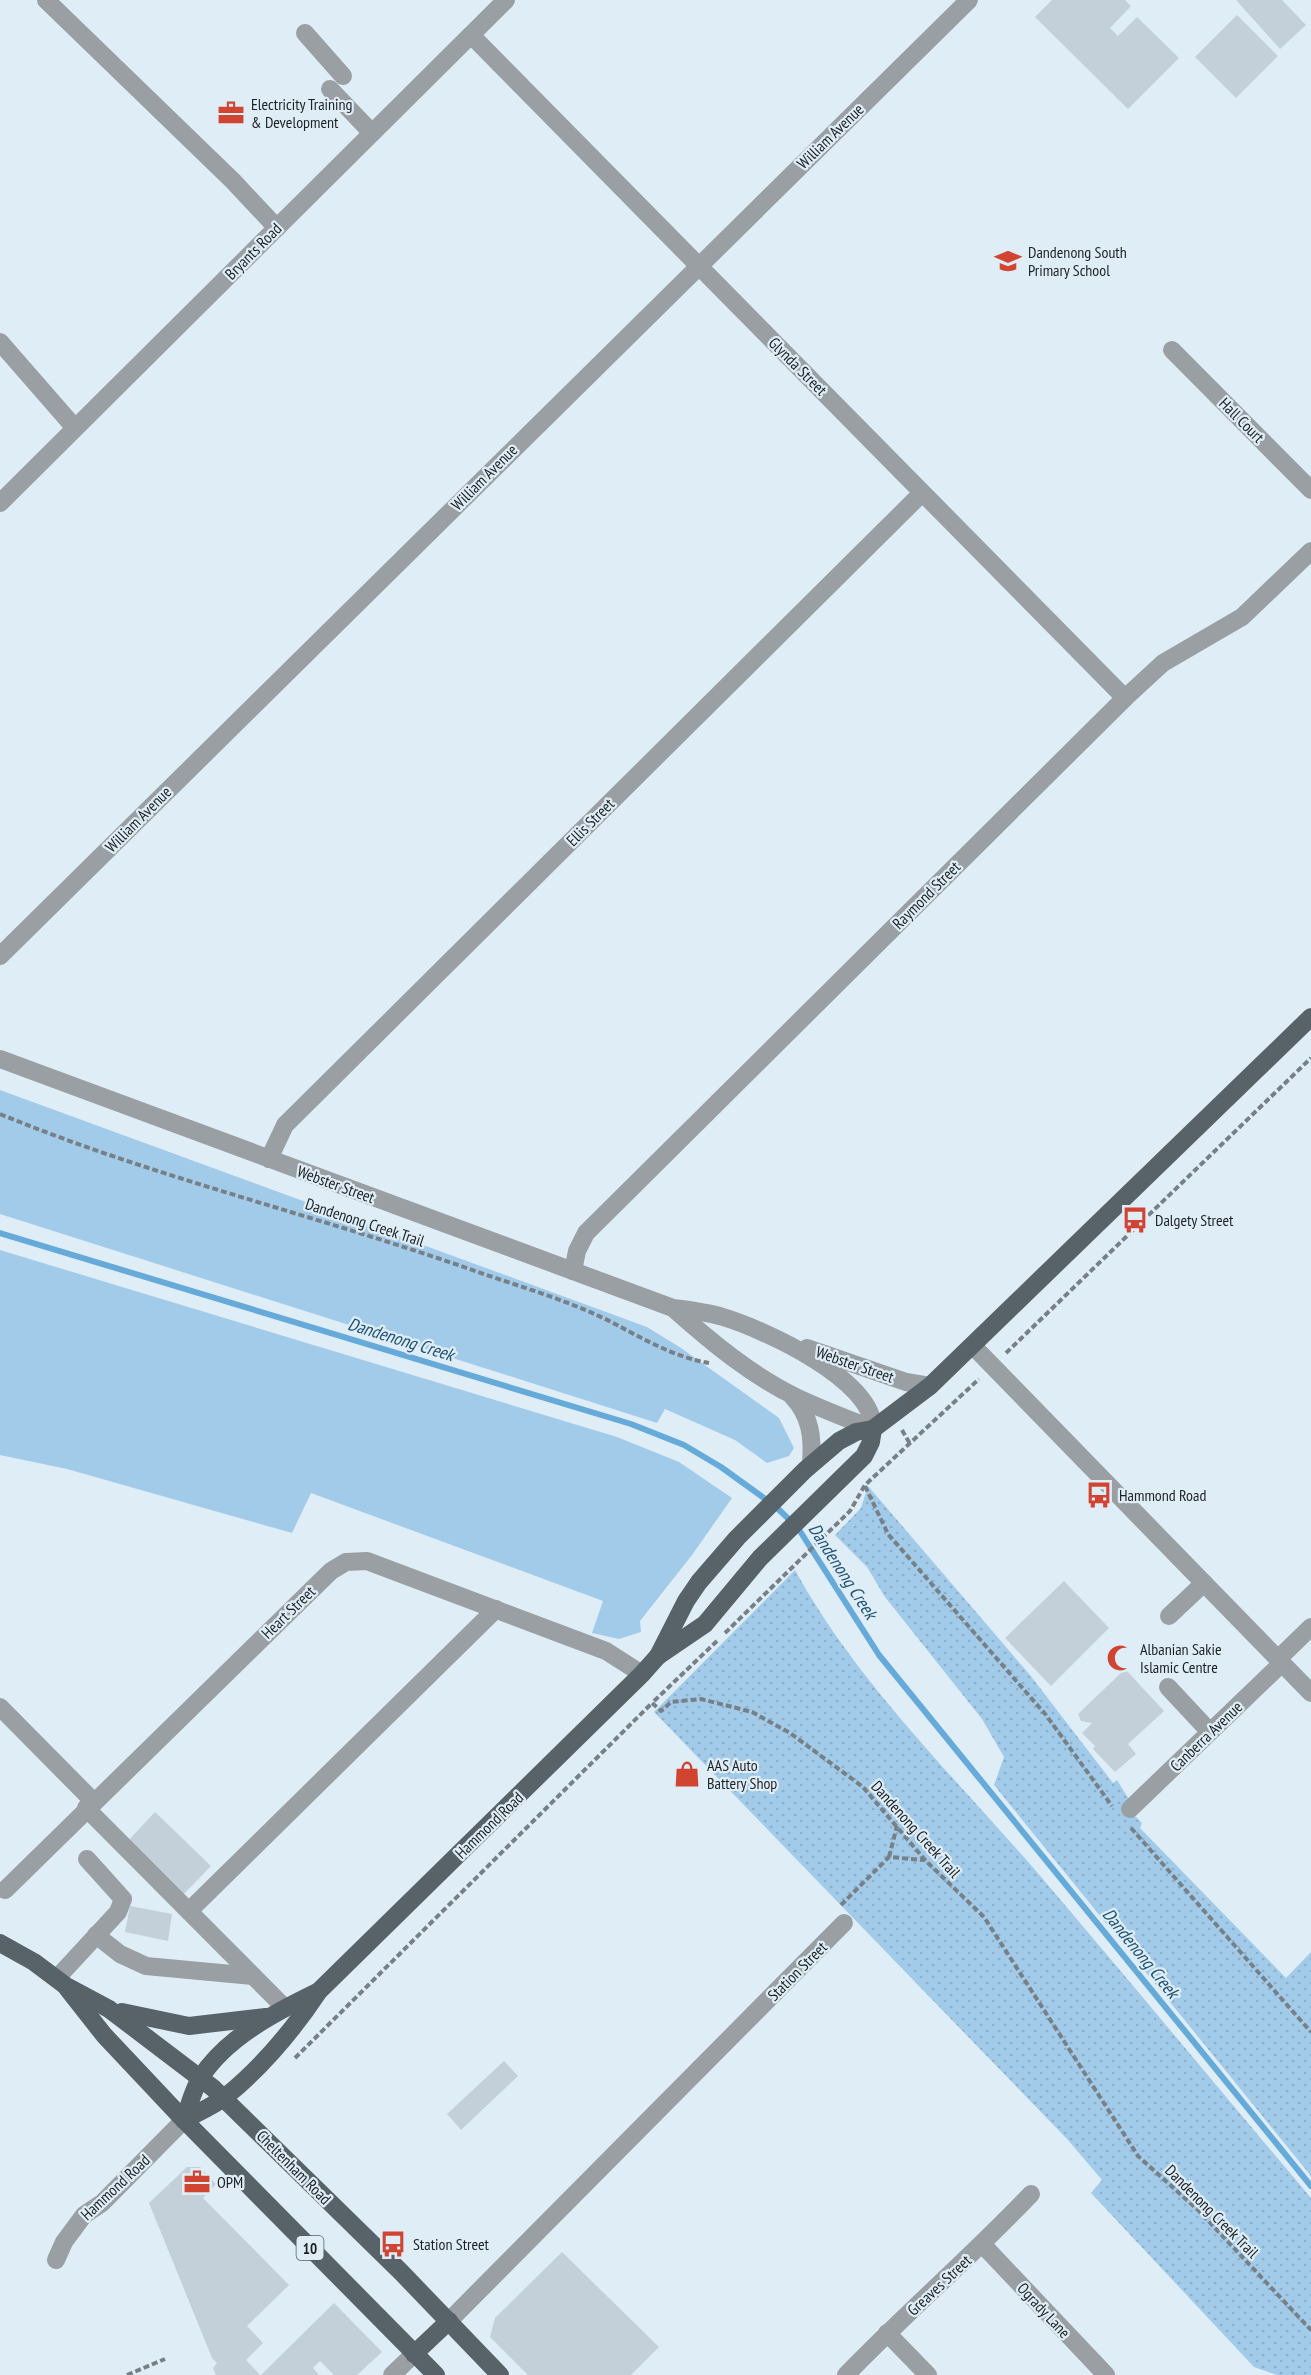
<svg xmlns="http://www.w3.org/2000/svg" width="1311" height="2375" viewBox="0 0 1311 2375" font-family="'PT Sans Narrow',sans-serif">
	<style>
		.green { fill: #a2cbea }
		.park { fill: url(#park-dots) }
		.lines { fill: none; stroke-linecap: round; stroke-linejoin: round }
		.stream { stroke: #66aad9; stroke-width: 6 }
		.building { fill: #c3d0da }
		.path { stroke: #778086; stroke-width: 4; stroke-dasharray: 6 3; stroke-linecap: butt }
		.minor { stroke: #9a9fa4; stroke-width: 18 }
		.major { stroke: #586269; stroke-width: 18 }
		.labels { text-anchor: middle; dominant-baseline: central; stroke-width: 4.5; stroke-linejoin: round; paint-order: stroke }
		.shield { fill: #dfedf7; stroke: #565e63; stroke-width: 1.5 }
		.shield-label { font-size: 15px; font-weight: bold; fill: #1c2124 }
		.poi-label { font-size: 16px; fill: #1c2124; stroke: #dfedf7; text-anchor: start }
		.street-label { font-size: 16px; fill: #1c2124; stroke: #dfedf7 }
		.water-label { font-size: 18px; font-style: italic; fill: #1f5273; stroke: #dfedf7 }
	</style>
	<defs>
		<pattern id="park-dots" width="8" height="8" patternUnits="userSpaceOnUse" patternTransform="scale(1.5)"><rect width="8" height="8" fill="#a2cbea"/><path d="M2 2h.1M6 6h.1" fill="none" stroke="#8baec9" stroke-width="1.8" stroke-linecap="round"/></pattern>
	</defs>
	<rect width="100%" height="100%" fill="#dfedf7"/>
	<!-- green -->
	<g class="green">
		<polygon points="0,1090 647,1327 681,1348 779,1418 794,1448 789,1456 767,1463 735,1440 665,1409 657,1423 0,1214"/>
		<polygon points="0,1250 617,1437 679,1462 732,1498 692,1555 640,1621 641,1632 619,1639 592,1633 603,1601 311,1493 292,1533 67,1469 0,1455"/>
	</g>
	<!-- park -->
	<g class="park">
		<polygon points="868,1486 1030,1675 1113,1783 1117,1780 1130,1801 1125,1806 1142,1823 1140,1828 1286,1978 1311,1952 1311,2176 994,1785 1004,1757 982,1719 885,1597 867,1567 835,1535 861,1508"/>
		<path d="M795,1570C857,1683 952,1774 1036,1871C1128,1979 1219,2089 1311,2198V2375H1277L1254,2367L1091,2193L1102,2180L1068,2140L654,1712Z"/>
	</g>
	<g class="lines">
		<!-- stream -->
		<polyline class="stream" points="0,1233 631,1424 684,1445 721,1467 775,1506 798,1528 879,1655 1311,2186"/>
	</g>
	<!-- building -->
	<g class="building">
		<polygon points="1052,0 1125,0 1131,6 1110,28 1118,36 1137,17 1179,58 1128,109 1035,17"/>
		<polygon points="1236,0 1282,0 1306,25 1280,49"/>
		<polygon points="1237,15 1278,56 1236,98 1195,57"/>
		<polygon points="1064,1581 1109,1628 1051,1686 1005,1638"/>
		<polygon points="1125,1669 1164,1711 1128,1744 1136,1754 1115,1772 1093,1749 1095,1746 1082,1733 1092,1723 1081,1721 1078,1714"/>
		<polygon points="155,1812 211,1866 181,1897 126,1843"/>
		<polygon points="130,1906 172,1914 168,1941 125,1932"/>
		<polygon points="504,2061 518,2076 461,2130 447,2114"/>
		<polygon points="187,2167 200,2167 216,2184 203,2198 289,2285 247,2326 263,2343 246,2360 260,2375 216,2375 213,2368 217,2363 212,2358 149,2203"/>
		<polygon points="562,2252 659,2347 631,2375 528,2375 490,2337 495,2318"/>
		<polygon points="334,2303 382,2352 357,2375 334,2375 320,2361 313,2368 319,2375 261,2375"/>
	</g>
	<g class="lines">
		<!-- path -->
		<g class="path">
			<path d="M0,1114C155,1178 320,1216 478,1272C524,1288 574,1302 617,1325C645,1340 677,1358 709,1363"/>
			<polyline points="1006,1353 1311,1058"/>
			<polyline points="902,1430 910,1444"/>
			<polyline points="865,1486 888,1534 1046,1715 1112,1806"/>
			<polyline points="725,1633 850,1511 865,1485 979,1379"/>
			<polyline points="717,1641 652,1703 661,1711 671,1702 701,1699 752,1712 790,1733 863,1787 925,1860 984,1917 1138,2156 1199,2211 1311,2330"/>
			<polyline points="1131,1828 1311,2032"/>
			<polyline points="889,1857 897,1826"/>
			<polyline points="841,1905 889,1857 924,1860"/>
			<polyline points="295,2058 652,1703"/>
			<polyline points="127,2375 165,2359"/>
		</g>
		<!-- minor -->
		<g class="minor">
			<polyline points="46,0 233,181 277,228"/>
			<polyline points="305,33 343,76"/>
			<polyline points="471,35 1125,698"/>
			<polyline points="330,89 372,133"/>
			<polyline points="0,342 75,428"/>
			<polyline points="1172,350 1311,490"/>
			<polyline points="0,503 506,0"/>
			<polyline points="0,956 969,0"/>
			<path d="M0,1059L673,1308C690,1310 707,1312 723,1317C763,1329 875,1380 873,1429C848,1419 821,1409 796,1397C751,1375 711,1342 673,1308"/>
			<polyline points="269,1159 285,1125 922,493"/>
			<polyline points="573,1271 577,1251 586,1233 1125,698 1163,663 1242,617 1311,551"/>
			<polyline points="973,1346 1311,1693"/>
			<polyline points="807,1348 906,1382 930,1386"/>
			<path d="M792,1396C811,1416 813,1438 811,1464"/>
			<polyline points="1169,1616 1204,1583"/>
			<polyline points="1278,1659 1311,1627"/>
			<polyline points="1168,1687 1210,1732"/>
			<polyline points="0,1707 94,1802"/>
			<polyline points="86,1808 285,2008"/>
			<polyline points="1130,1809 1282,1663"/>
			<polyline points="5,1890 331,1571 346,1562 367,1561 606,1651 642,1674"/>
			<polyline points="189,1911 496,1609"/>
			<polyline points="96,1935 120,1954 146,1966 253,1976"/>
			<polyline points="57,1978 118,1912 123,1899 87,1859"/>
			<polyline points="983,2245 1106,2375"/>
			<polyline points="56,2260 64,2242 84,2215 102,2203 184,2120"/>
			<polyline points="449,2321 844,1923"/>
			<polyline points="887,2333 928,2375"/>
			<polyline points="392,2375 414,2354"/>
			<path d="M846,2375C906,2313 971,2257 1031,2194"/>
		</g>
		<!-- major -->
		<g class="major">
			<polyline points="658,1656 705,1624 760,1558 864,1456 871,1442 873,1429"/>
			<polyline points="0,1943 34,1962 66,1986 109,2009 213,2088 401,2272 500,2375"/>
			<polyline points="67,1988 104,2035 184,2120 436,2375"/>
			<polyline points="122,2012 189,2026 266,2017"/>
			<path d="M184,2120C197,2113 213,2106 225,2097C261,2068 293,2030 319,1991L642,1674L658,1656L686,1601L699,1582L737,1538L805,1470L839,1441L856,1432L873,1429L930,1386L1311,1017"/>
			<path d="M184,2120C189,2107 193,2089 201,2077C227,2037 276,2012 317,1992"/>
			<polyline points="414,2354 449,2321"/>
		</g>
	</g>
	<!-- icons -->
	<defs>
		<g id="office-bare" transform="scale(2.07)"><path d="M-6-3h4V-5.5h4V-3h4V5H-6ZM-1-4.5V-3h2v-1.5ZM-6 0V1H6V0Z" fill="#d14432" stroke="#dfedf7" stroke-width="2.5" paint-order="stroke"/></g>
		<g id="school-bare" transform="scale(2.07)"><path d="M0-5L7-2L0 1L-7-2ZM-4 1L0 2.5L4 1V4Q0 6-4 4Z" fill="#d14432" stroke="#dfedf7" stroke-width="2.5" paint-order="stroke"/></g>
		<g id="bus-bare" transform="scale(2.07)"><path d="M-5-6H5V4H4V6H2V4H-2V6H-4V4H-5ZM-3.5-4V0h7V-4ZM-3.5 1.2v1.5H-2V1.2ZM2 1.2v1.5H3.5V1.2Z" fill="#d14432" stroke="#dfedf7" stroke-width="2.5" paint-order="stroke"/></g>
		<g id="mosque-bare" transform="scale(2.07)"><path d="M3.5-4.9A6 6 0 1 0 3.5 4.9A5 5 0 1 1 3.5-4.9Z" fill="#d14432" stroke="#dfedf7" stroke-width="2.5" paint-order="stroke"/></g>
		<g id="shop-bare" transform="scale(2.07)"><path d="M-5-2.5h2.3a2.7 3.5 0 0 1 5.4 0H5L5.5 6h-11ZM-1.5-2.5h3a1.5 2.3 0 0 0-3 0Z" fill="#d14432" stroke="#dfedf7" stroke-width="2.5" paint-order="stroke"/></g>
	</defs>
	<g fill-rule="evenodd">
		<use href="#office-bare" x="231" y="113"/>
		<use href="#school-bare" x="1008" y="261"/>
		<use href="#bus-bare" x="1135" y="1220"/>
		<use href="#bus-bare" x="1099" y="1495"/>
		<use href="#mosque-bare" x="1120" y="1658"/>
		<use href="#shop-bare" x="687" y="1774"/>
		<use href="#office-bare" x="197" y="2182"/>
		<use href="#bus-bare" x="393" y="2244"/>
	</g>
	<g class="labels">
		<!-- shield labels -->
		<rect class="shield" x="296.5" y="2236" width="27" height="24" rx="4.5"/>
		<g class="shield-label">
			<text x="310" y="2248">10</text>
		</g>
		<!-- poi labels -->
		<g class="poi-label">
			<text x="251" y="104">Electricity Training<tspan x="251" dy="18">&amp; Development</tspan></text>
			<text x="1028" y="252">Dandenong South<tspan x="1028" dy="18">Primary School</tspan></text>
			<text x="1155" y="1220">Dalgety Street</text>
			<text x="1119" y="1495">Hammond Road</text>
			<text x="1140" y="1649">Albanian Sakie<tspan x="1140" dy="18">Islamic Centre</tspan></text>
			<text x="707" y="1765">AAS Auto<tspan x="707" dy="18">Battery Shop</tspan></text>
			<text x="217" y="2182">OPM</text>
			<text x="413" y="2244">Station Street</text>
		</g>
		<!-- street labels -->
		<g class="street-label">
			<text transform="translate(830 136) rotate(-44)">William Avenue</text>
			<text transform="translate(253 251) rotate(-45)">Bryants Road</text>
			<text transform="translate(798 366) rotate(45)">Glynda Street</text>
			<text transform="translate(1242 420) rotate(45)">Hall Court</text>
			<text transform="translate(484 477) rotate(-45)">William Avenue</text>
			<text transform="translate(138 819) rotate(-45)">William Avenue</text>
			<text transform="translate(590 822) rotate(-45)">Ellis Street</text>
			<text transform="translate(926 895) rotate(-45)">Raymond Street</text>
			<text transform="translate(336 1184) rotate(20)">Webster Street</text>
			<text transform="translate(365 1222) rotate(18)">Dandenong Creek Trail</text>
			<text transform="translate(855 1364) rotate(19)">Webster Street</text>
			<text transform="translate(288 1612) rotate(-44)">Heart Street</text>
			<text transform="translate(1206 1736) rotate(-44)">Canberra Avenue</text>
			<text transform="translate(489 1825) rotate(-44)">Hammond Road</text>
			<text transform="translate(916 1829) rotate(48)">Dandenong Creek Trail</text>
			<text transform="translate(797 1971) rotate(-45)">Station Street</text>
			<text transform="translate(294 2167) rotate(45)">Cheltenham Road</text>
			<text transform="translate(115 2187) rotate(-43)">Hammond Road</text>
			<text transform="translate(1212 2211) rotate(45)">Dandenong Creek Trail</text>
			<text transform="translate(939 2285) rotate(-43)">Greaves Street</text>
			<text transform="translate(1044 2310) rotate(47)">Ogrady Lane</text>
		</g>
		<!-- water labels -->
		<g class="water-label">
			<text transform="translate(401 1339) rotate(17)">Dandenong Creek</text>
			<text transform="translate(843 1571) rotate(57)">Dandenong Creek</text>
			<text transform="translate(1141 1953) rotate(51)">Dandenong Creek</text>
		</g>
	</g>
</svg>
